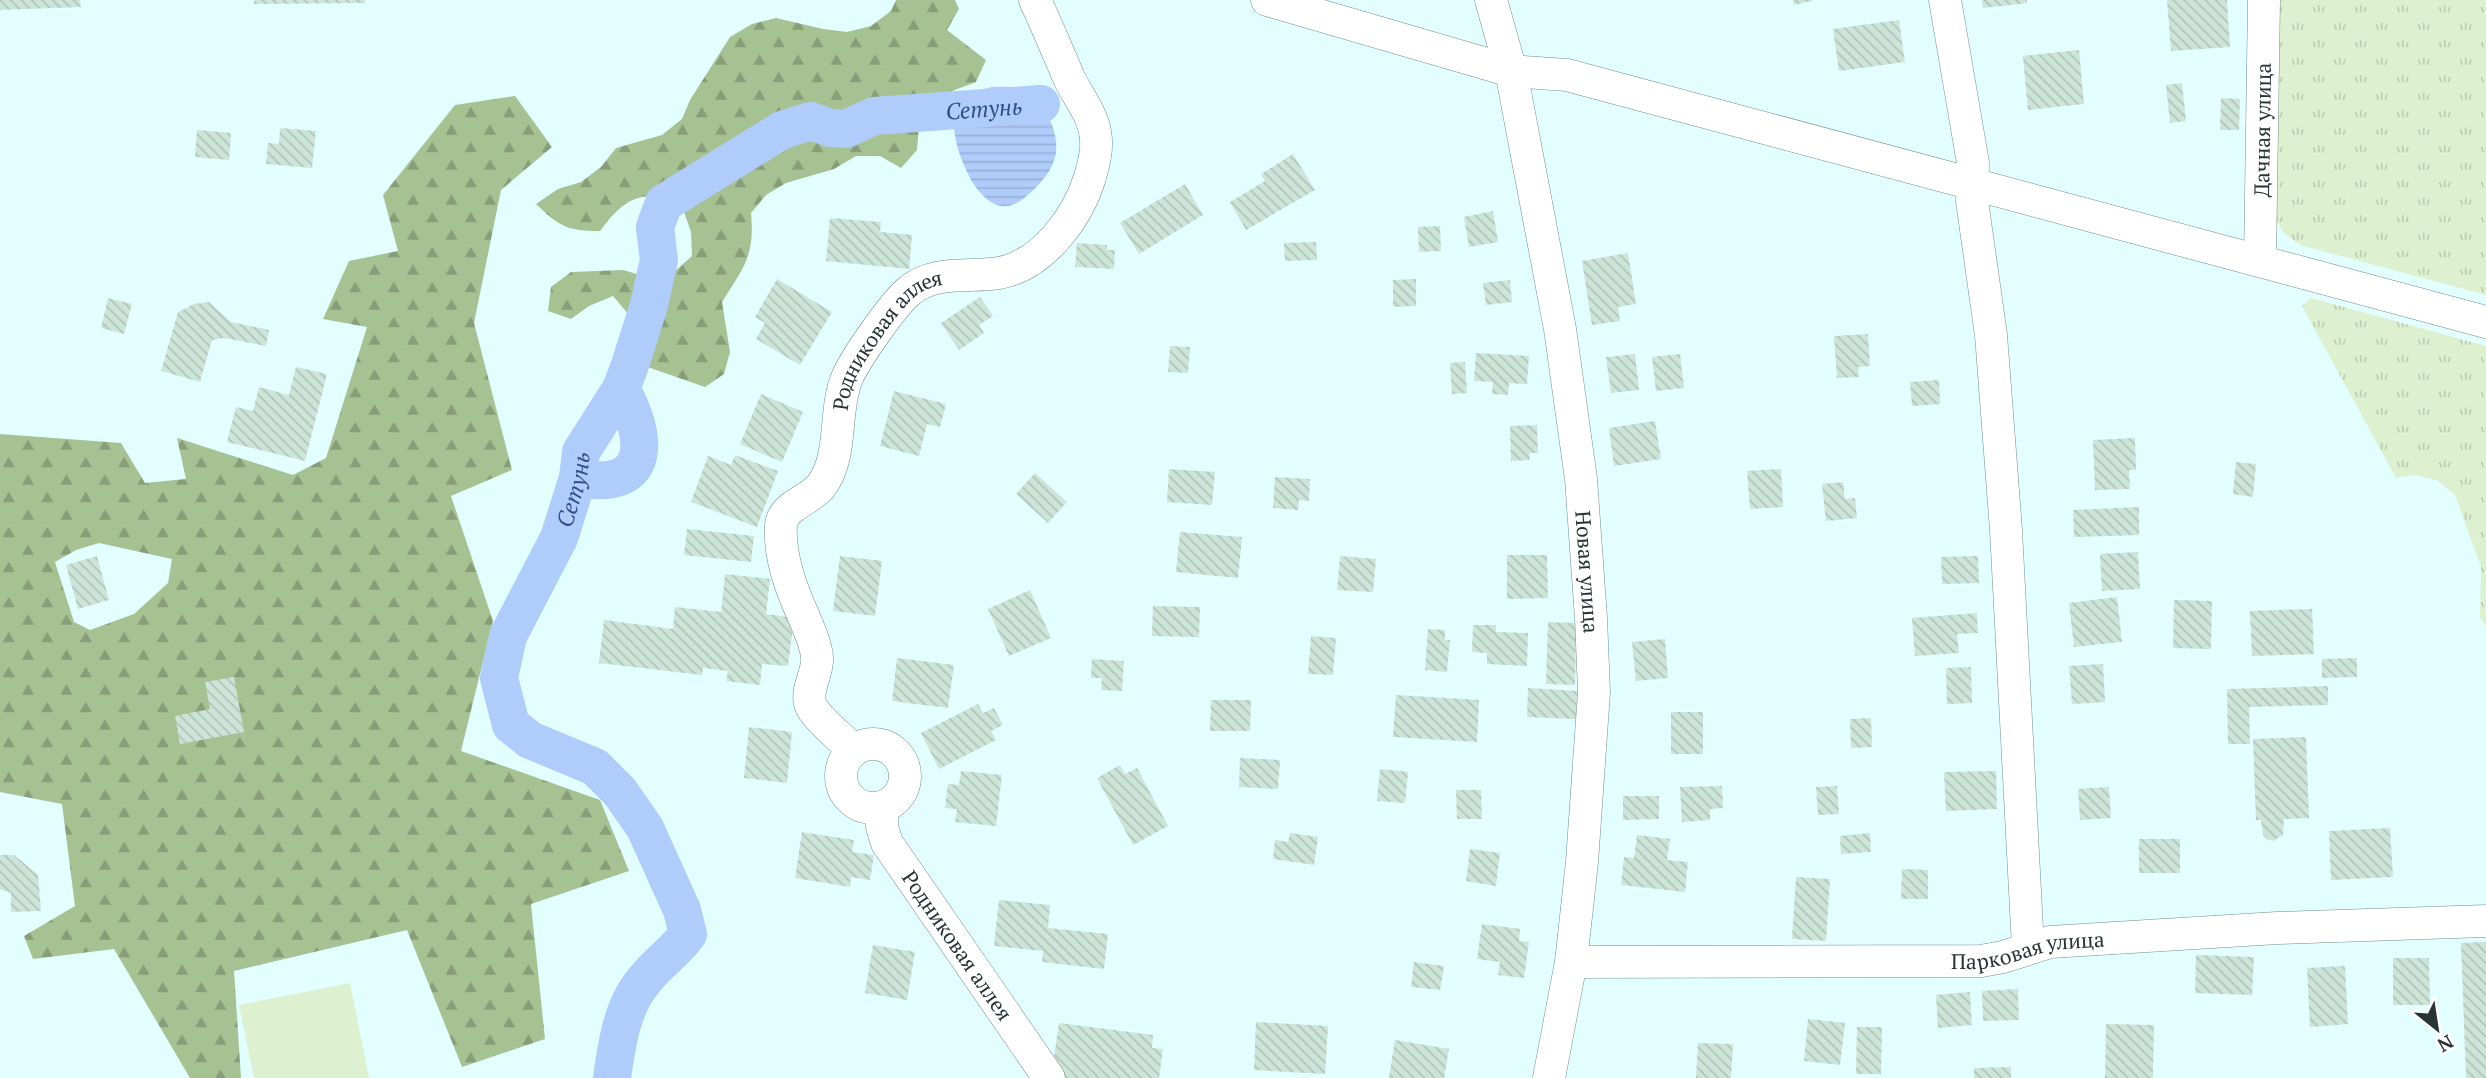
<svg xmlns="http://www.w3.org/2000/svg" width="2486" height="1078" viewBox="0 0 2486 1078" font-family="'PT Serif',serif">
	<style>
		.grass { fill: url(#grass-tufts) }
		.forest { fill: url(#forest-firs); fill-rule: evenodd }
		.garden { fill: #ddf0d0 }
		.water { fill: url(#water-rules) }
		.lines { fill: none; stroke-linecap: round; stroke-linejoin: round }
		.river { stroke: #b0ccfa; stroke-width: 38 }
		.building { fill: url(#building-back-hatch) }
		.minor-casing { stroke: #748e8e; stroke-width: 33 }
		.minor { stroke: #fff; stroke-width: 32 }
		.labels { text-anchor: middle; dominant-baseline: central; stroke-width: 5; stroke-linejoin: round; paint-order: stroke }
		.street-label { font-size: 21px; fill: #283333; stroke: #fff }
		.water-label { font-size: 23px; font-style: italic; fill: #2f5089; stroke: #fff }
	</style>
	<defs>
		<pattern id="grass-tufts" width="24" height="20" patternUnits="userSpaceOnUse" patternTransform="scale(1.75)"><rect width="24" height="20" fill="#ddf0d0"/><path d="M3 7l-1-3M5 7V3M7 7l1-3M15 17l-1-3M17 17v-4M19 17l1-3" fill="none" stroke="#beceb3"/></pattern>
		<pattern id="forest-firs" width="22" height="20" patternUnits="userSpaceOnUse" patternTransform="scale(1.75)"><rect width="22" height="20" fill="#a7c292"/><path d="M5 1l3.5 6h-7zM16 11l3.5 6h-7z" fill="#889e78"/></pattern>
		<pattern id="water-rules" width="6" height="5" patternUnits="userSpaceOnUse" patternTransform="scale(1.75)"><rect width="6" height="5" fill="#b0ccfa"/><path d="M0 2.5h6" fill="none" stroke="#97b0d7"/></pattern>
		<pattern id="building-back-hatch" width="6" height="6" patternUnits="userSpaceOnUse" patternTransform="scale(1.75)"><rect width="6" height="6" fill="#cde4d8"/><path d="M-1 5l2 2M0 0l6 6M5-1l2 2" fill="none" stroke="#b0c4ba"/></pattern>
	</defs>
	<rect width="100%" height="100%" fill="#e2fefe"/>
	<!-- grass -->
	<g class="grass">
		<polygon points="2279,0 2486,0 2486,295 2300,245 2284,233 2273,215"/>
		<polygon points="2311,298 2486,346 2486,626 2480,617 2481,567 2455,495 2437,480 2414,475 2396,478 2302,306"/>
	</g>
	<!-- forest -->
	<g class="forest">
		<path d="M896,0H955L959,9L947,30L986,60L976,82L952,91L932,105L919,126L917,150L901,168L880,156H856L834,169L786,183L766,195L751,213C755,256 744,267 722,302L730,352L724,374L705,387L636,363L630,339L629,315L613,296L589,306L571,319L548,311L551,287L571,272L623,270L647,277L673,273L692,256L691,232L683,209C676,205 667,198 659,197C631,192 615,211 600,231C568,231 560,227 536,204L558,189L581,182L601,167L616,148L662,135L682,119L690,100L730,37L752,24L776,18L823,29L847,32L871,26L891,11Z"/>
		<path d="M515,96L552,147L501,190L474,323L512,470L451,496L493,621L461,751L600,800L629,871L531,904L545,1039L462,1067L407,930L234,971L241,1078H190L114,949L33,959L24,936L75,906L62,804L0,792V434L121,443L145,483L186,479L177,438L293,475L326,458L367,327L323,319L349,261L398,251L383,195L455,105ZM99,543L172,559L168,583L134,614L90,630L74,622L55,562L76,550Z"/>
	</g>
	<!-- garden -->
	<polygon class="garden" points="350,983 369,1078 254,1078 239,1005"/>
	<!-- water -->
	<path class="water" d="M992,87C1000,87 1011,86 1019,89C1032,93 1044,106 1049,118C1064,150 1055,171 1030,193C1023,200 1012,208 1001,206C988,204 976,189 970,178C959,156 952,136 954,111L973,92Z"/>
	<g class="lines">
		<!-- river -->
		<g class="river">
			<path d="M578,478C652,492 649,438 621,389"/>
			<path id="s1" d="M612,1078C617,1043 622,1004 647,977C660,961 676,951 688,934L682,910L645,828L620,792L595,767L530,740L511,725L499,678L508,636L559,538L578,478L581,452L621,389L630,365L649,305L659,260L655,227L664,203L782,130L811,121L830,128L846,129L874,116L1041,104"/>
		</g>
	</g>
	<!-- building -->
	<g class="building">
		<polygon points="0,0 80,0 81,7 0,10"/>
		<polygon points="254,0 365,0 365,3 254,4"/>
		<polygon points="1793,0 1812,0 1812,1 1794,5"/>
		<polygon points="1982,0 2027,0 2027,3 1983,8"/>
		<polygon points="2167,0 2227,0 2230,47 2171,51"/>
		<polygon points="1899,20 1905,62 1839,71 1833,29"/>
		<polygon points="2079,50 2084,104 2028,110 2023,56"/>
		<polygon points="2182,83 2186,121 2170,123 2166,85"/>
		<polygon points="2221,98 2240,99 2239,130 2220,130"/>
		<polygon points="280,128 316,131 312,168 266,164 268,143 279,144"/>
		<polygon points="197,130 231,133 229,160 195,157"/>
		<polygon points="1293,154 1315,190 1246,230 1230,202 1265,181 1261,174"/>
		<polygon points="1185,184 1203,215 1139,254 1120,223"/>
		<polygon points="1493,211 1498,242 1469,247 1464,217"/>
		<polygon points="830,218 881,222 880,232 912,235 909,269 826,261"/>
		<polygon points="1440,226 1441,251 1419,252 1418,227"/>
		<polygon points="1316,242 1317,260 1285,261 1284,243"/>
		<polygon points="1077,243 1107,245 1107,250 1115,250 1114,269 1075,267"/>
		<polygon points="1628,253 1636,304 1618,307 1620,321 1592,325 1582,261"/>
		<polygon points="777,279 832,312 800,365 756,339 765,323 755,317"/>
		<polygon points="1416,279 1416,306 1393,307 1393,280"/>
		<polygon points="1510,280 1512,302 1486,305 1483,283"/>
		<polygon points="980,297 993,316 979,325 984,333 959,350 941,323"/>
		<polygon points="108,298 132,304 124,334 101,328"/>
		<polygon points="209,302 231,322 269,330 266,346 224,338 212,340 200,382 161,371 178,312 194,304"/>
		<polygon points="1868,334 1870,366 1858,367 1859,377 1837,378 1834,336"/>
		<polygon points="1170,346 1190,347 1188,373 1168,372"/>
		<polygon points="1476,353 1529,356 1527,384 1509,383 1508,395 1492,394 1493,382 1474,381"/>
		<polygon points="1635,354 1639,390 1611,393 1606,357"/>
		<polygon points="1680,354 1684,388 1656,391 1652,357"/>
		<polygon points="1465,362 1467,393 1452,394 1450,363"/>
		<polygon points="296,367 327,374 305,461 227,442 236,407 253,411 259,387 289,395"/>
		<polygon points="1939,380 1940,404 1912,406 1910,382"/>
		<polygon points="894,391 946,404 940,427 927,424 919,456 880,446"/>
		<polygon points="761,394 803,412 782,462 740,444"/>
		<polygon points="1655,421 1661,459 1614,466 1609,428"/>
		<polygon points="1537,425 1538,453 1529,453 1530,460 1511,461 1510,426"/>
		<polygon points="2135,438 2136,470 2129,470 2130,489 2095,490 2093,440"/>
		<polygon points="735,455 778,471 757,527 691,502 708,456 731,465"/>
		<polygon points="2236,462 2256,464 2253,497 2233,494"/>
		<polygon points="1169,469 1215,472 1212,505 1167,502"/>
		<polygon points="1781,469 1783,507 1750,509 1747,471"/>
		<polygon points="1035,473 1067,502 1048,523 1016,494"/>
		<polygon points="1275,477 1310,479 1309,501 1299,500 1298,510 1273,508"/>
		<polygon points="1843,482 1845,499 1855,498 1857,518 1826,521 1822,484"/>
		<polygon points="2139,507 2139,535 2074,537 2073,510"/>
		<polygon points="687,529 754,536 751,562 684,555"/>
		<polygon points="1180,532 1242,537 1238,578 1176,572"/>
		<polygon points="2138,552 2140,589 2102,591 2100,554"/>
		<polygon points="1507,555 1547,555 1548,598 1507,599"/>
		<polygon points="97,556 109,600 78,609 66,565"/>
		<polygon points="840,556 882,561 875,616 833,611"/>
		<polygon points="1340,556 1376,559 1373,592 1337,590"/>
		<polygon points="1978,556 1979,583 1942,584 1941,557"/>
		<polygon points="725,574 770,579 766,614 794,618 788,666 762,664 760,685 726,681 728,671 703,668 702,675 599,663 604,620 673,629 675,607 721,612"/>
		<polygon points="1030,590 1051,638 1009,656 988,609"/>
		<polygon points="2117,597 2122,642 2074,647 2069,603"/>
		<polygon points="2174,600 2212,601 2211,649 2173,648"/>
		<polygon points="1153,606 1200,607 1199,637 1152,636"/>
		<polygon points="2312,609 2314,654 2252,656 2250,611"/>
		<polygon points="1977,613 1978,633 1957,634 1959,653 1915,656 1912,618"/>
		<polygon points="1548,622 1576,623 1575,685 1546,684"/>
		<polygon points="1473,625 1496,625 1496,632 1528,633 1527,666 1487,664 1487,653 1472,652"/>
		<polygon points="1428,629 1445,630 1445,640 1450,640 1447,672 1425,670"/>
		<polygon points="1311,636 1336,638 1333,675 1308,674"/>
		<polygon points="1665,639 1668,678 1636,681 1632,642"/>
		<polygon points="897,658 954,665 948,708 892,701"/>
		<polygon points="2357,658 2357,677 2322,678 2322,659"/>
		<polygon points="1092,659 1124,661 1122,691 1101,690 1102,678 1091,678"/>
		<polygon points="2103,664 2105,702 2072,704 2069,666"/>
		<polygon points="1971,667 1972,703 1947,704 1946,668"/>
		<polygon points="234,677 244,732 180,744 175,716 210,709 205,682"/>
		<polygon points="2328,686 2328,705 2249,707 2250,744 2228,744 2227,689"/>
		<polygon points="1528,688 1577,691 1576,719 1527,717"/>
		<polygon points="1396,695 1479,700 1477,742 1393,737"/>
		<polygon points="1211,700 1251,700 1250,731 1210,731"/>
		<polygon points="978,704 983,713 994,708 1003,725 991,731 996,740 939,769 921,733"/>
		<rect x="1671" y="712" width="32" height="42"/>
		<polygon points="1871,718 1872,747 1851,748 1850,719"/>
		<polygon points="749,727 792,732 787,783 744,778"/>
		<polygon points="2306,737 2309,818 2284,819 2283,835 2273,841 2267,839 2263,835 2261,820 2256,820 2253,739"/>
		<polygon points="1240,758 1280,760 1278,789 1239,787"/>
		<polygon points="1120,765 1125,774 1137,768 1168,826 1133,845 1097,778"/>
		<polygon points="1380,769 1408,772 1405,803 1377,801"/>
		<polygon points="961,771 1002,775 996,826 955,822 957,809 945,808 948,784 959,785"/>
		<polygon points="1996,771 1997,809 1946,811 1944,772"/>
		<polygon points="1722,786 1723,808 1710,809 1710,820 1682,822 1680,787"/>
		<polygon points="1837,786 1839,814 1818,815 1816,787"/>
		<polygon points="2109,787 2111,818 2080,820 2078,789"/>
		<polygon points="1456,790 1481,790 1482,819 1457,819"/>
		<polygon points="1623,796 1659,796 1659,819 1623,820"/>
		<polygon points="2390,828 2393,877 2331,880 2329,831"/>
		<polygon points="802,832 854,840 852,852 874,855 870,880 851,877 850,887 795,878"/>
		<polygon points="1290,833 1318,837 1314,865 1273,859 1275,840 1288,842"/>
		<polygon points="1870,833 1871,852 1841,854 1840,836"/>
		<polygon points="1637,835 1670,839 1667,860 1688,862 1685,892 1621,885 1624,857 1634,858"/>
		<rect x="2139" y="839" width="41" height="34"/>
		<polygon points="1470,849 1500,853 1496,886 1466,881"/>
		<polygon points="0,855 14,855 38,875 41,911 11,912 11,893 0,889"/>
		<polygon points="1902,869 1928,870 1928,899 1901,899"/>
		<polygon points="1796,877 1830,879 1826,941 1792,939"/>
		<polygon points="999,900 1050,905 1048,928 1108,934 1104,969 1042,962 1043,951 994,946"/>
		<polygon points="1482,924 1520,929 1519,941 1529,942 1524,978 1498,975 1500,962 1477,959"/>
		<polygon points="2486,942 2486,1078 2466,1078 2461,943"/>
		<polygon points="873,945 915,952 907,1000 865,993"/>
		<polygon points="2196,955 2254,957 2252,995 2195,993"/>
		<polygon points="2393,958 2429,958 2430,1005 2393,1005"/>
		<polygon points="1414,962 1444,966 1440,990 1411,987"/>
		<polygon points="2345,966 2348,1024 2310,1027 2307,968"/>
		<polygon points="2018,989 2019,1020 1983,1021 1982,991"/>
		<polygon points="1970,992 1972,1025 1938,1028 1936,995"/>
		<polygon points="1808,1019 1845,1023 1840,1065 1804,1061"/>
		<polygon points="1256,1022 1328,1026 1325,1074 1254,1070"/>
		<polygon points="1059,1023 1153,1035 1152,1048 1163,1049 1159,1078 1066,1078 1054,1057"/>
		<polygon points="2106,1024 2154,1025 2153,1078 2105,1078"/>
		<polygon points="1857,1027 1882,1027 1881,1074 1856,1074"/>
		<polygon points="1395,1040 1449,1049 1444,1078 1389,1078"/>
		<polygon points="1698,1043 1733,1044 1731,1078 1696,1078"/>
		<polygon points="2011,1067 2011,1078 1974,1078 1974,1068"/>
	</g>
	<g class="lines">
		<!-- minor casing -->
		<g class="minor-casing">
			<g id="minor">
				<polyline points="1267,0 1511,71 1567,75 2486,322"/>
				<path id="s2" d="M1491,0L1511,71L1560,329L1581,479L1591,618L1594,692L1582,862L1571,962L1549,1078"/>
				<polyline points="1945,0 1973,163 1972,201 1991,335 2006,530 2028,948"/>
				<path id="s3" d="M2260,260L2264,0"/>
				<circle cx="873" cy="776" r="32"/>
				<path id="s4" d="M853,750C841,737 822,724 812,708C803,692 819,673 817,657C816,643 809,630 804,617C791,589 779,557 781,525C783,505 811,500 821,486C844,456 833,411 847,378C855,359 892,306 908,292C934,269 969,278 999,273C1043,265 1078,217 1090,177C1093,167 1097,151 1096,140C1095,116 1079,99 1069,78C1058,52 1047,26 1035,0"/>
				<path id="s5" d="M882,807V827L887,843L1049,1078"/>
				<path id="s6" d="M1571,962L1981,961L2003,957L2050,942L2277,928L2486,921"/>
			</g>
		</g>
		<!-- minor -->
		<use href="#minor" class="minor"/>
	</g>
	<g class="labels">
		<!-- street labels -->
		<g class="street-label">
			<text stroke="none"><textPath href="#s3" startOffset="130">Дачная улица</textPath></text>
			<text stroke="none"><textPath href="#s4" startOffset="474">Родниковая аллея</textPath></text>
			<text stroke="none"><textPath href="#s2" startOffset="581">Новая улица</textPath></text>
			<text stroke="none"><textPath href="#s5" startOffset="161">Родниковая аллея</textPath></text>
			<text stroke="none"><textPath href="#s6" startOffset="458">Парковая улица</textPath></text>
		</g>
		<!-- water labels -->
		<g class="water-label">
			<text stroke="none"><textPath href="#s1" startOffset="1362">Сетунь</textPath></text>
			<text stroke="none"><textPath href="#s1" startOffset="709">Сетунь</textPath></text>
		</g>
	</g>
	<!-- north arrow -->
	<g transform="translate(2437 1029) rotate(150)" stroke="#ffffff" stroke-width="5" paint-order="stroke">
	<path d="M0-5L12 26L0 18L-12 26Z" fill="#283333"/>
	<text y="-10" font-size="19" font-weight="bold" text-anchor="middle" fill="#283333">N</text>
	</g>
</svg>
